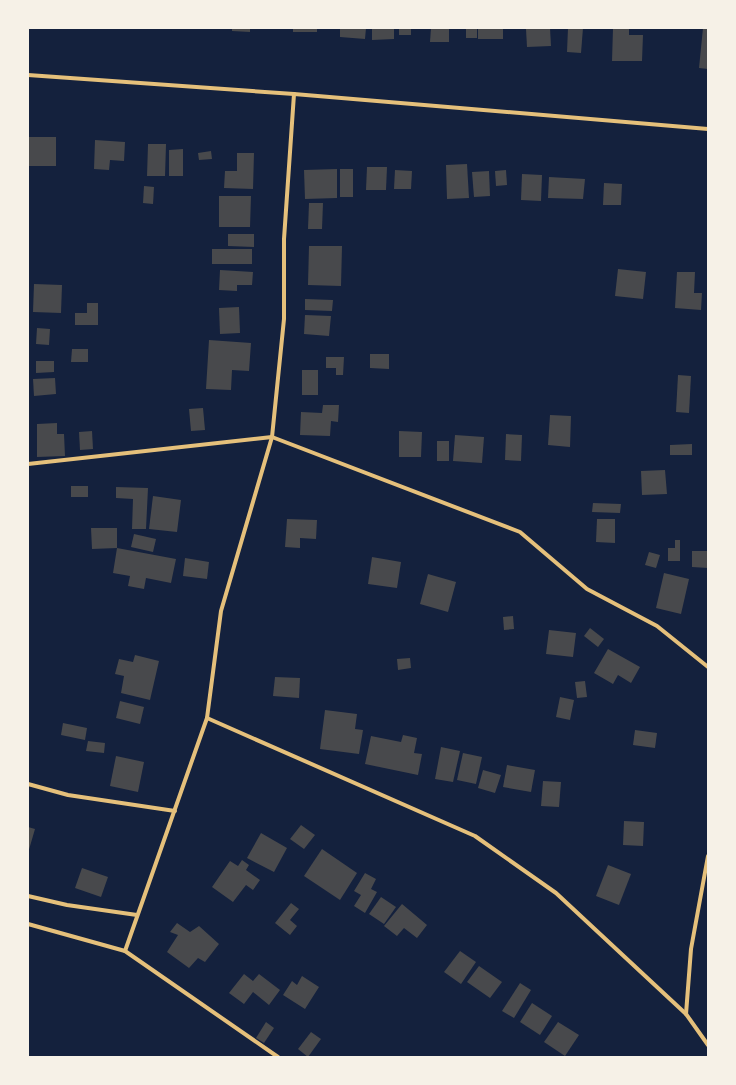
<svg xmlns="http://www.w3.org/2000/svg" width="736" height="1085" viewBox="0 0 736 1085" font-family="Helvetica,sans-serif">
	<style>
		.building { fill: #48494c }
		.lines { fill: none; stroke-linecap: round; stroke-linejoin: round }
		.minor { stroke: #e5c07b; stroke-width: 4 }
	</style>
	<rect width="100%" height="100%" fill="#14213d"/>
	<!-- building -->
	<g class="building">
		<polygon points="232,28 250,28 250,32 232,31"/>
		<rect x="293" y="28" width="24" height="4"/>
		<polygon points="340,28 366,28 365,39 340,37"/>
		<polygon points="372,28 394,28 394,39 372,40"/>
		<rect x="399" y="28" width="12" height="7"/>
		<polygon points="431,28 449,28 449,42 430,42"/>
		<rect x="466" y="28" width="11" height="10"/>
		<rect x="478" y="28" width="25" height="11"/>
		<polygon points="537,28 550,28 551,46 527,47 526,29"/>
		<polygon points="568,28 583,28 581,53 567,52"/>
		<polygon points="613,28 629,28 629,35 643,35 642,61 612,61"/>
		<polygon points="703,28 708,28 708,69 699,68"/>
		<rect x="28" y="137" width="28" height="29"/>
		<polygon points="95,140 125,142 124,161 110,160 109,170 94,169"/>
		<polygon points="148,144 166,144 165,176 147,176"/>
		<polygon points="183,149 183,176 169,176 169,150"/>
		<polygon points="211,151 212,159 199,160 198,153"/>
		<polygon points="237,153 254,153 253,189 224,188 225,171 237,171"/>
		<polygon points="467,164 469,198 447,199 446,165"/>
		<polygon points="367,167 387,167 386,190 366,190"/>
		<polygon points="337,169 337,198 305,199 304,170"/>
		<rect x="340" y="169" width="13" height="28"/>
		<polygon points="395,170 412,171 411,189 394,189"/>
		<polygon points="506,170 507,185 496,186 495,171"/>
		<polygon points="489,171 490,196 474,197 472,172"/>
		<polygon points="522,174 542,175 541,201 521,200"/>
		<polygon points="549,177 585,179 583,199 548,198"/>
		<polygon points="604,183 622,184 621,205 603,205"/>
		<polygon points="144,186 154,187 153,204 143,203"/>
		<polygon points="219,196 251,196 250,227 219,227"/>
		<polygon points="309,203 323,203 322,229 308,229"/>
		<polygon points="228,234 254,234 254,247 228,246"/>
		<polygon points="309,246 342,246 341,286 308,285"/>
		<rect x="212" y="249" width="40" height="15"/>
		<polygon points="618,269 646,272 643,299 615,296"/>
		<polygon points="220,270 253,272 252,285 237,285 237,291 219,290"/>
		<polygon points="677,272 695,272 694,293 702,293 701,310 675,308"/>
		<polygon points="34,284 62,285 61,313 33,312"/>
		<polygon points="305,299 333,300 332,311 305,310"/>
		<polygon points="87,303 98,303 98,325 75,325 75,313 87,313"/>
		<polygon points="239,307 240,333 220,334 219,308"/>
		<polygon points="305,315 331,316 329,336 304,334"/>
		<polygon points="37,328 50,329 49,345 36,344"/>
		<polygon points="209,340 251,343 249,371 232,370 231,390 206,389"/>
		<polygon points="72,349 88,349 88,362 71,362"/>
		<polygon points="370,354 389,354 389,369 370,368"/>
		<polygon points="326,357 344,357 343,375 336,375 336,368 326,368"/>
		<polygon points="36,361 54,361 54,372 36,373"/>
		<rect x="302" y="370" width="16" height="25"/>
		<polygon points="678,375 691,376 689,413 676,412"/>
		<polygon points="55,378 56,394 34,396 33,379"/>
		<polygon points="323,405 339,405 338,422 331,421 330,436 300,435 301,412 322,413"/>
		<polygon points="203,408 205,430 191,431 189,409"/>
		<polygon points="550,415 571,416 570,447 548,445"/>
		<polygon points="57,423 57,434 64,434 65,456 37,457 37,424"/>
		<polygon points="92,431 93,449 80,450 79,432"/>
		<polygon points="399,431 422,432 421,457 399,457"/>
		<polygon points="506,434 522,435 521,461 505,460"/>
		<polygon points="455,435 484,437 482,463 453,461"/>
		<rect x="437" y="441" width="12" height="20"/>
		<polygon points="692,444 692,455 670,455 670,445"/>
		<polygon points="665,470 667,494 642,495 641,471"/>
		<rect x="71" y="486" width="17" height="11"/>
		<polygon points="116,487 148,488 146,529 132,529 133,499 116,498"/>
		<polygon points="153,496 181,500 177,532 149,529"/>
		<polygon points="593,503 621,504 620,513 592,512"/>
		<polygon points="287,519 317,520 316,539 300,538 300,548 285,547"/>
		<polygon points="597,519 615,519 615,543 596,542"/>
		<polygon points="91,528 117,528 117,548 176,559 171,583 146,578 144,589 128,586 130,576 113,573 117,548 92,549"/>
		<polygon points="134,534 156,539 153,552 131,547"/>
		<polygon points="675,540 680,540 680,561 668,561 668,548 675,548"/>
		<polygon points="692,551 708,551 708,568 692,567"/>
		<polygon points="649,552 660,555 656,568 645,565"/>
		<polygon points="372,557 401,562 397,588 368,584"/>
		<polygon points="185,558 209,562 207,579 183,576"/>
		<polygon points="664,573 689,579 681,614 656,608"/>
		<polygon points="428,574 456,582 448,612 420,604"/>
		<polygon points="513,616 514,629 504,630 503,617"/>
		<polygon points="590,628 604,639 598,647 584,636"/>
		<polygon points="549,630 576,633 573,657 546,654"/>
		<polygon points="608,649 640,667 631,683 618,675 613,684 594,673"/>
		<polygon points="135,655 159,661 150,700 121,693 124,676 115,674 119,659 133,662"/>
		<polygon points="410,658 411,668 398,670 397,659"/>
		<polygon points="275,677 300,678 299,698 273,696"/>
		<polygon points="585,681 587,697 577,698 575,682"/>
		<polygon points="560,697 574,700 570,720 556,717"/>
		<polygon points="120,701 144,707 140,724 116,718"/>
		<polygon points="325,710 357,714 355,729 363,730 359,754 320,749"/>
		<polygon points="63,723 87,728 85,740 61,735"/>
		<polygon points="635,730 657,733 655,748 633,745"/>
		<polygon points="403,735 417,738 414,753 422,754 418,775 365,764 371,736 401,742"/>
		<polygon points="88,741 105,743 104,753 86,751"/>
		<polygon points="441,747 460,751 453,782 435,779"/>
		<polygon points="463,753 482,757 476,784 457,780"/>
		<polygon points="116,756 144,762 138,792 110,786"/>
		<polygon points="507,765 535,770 531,792 503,787"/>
		<polygon points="483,770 501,775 495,793 478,788"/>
		<polygon points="543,781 561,782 559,807 541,806"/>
		<polygon points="624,821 644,822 643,846 623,845"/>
		<polygon points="301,825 315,835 304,849 290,839"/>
		<polygon points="28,827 35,829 28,853"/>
		<polygon points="261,833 287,848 274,872 247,858"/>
		<polygon points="322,849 357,873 340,900 304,876"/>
		<polygon points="242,860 249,865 246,870 260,880 253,890 246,885 233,902 212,887 230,861 238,866"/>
		<polygon points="608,865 631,874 619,905 596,896"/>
		<polygon points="82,868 108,877 101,897 75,888"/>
		<polygon points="365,873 376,879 371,889 377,892 365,913 354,906 361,895 354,891"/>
		<polygon points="381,897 396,907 384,924 369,914"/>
		<polygon points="291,903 299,909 290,920 297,926 290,935 275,923"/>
		<polygon points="402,904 427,925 417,938 404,928 397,936 384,926"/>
		<polygon points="177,923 190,932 199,926 219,944 205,962 198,958 189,968 167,952 178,935 170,932"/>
		<polygon points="460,951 476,962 461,984 444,972"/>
		<polygon points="479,966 502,982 490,998 467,982"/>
		<polygon points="244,974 253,981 259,974 280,990 269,1005 253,992 244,1004 229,993"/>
		<polygon points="302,976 319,987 305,1009 283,995 292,981 297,985"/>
		<polygon points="520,983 531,990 514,1018 502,1011"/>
		<polygon points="532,1003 552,1016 540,1035 520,1022"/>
		<polygon points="266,1022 274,1028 264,1043 256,1038"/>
		<polygon points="558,1022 579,1035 565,1056 544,1042"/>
		<polygon points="311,1032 321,1039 308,1057 298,1049"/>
	</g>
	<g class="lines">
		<!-- minor -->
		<g class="minor">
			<polyline points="28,75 294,94 708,129"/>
			<polyline points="28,464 272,437 520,532 587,589 657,626 708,667"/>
			<polyline points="207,718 475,836 556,893 686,1014"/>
			<polyline points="28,784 68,795 175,811"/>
			<polyline points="708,856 691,949 686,1014 708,1045"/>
			<polyline points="28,896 67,905 137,915"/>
			<polyline points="28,924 125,951 278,1057"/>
			<polyline points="125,951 207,718 221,611 272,437 284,319 284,239 294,94"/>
		</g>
	</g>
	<!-- border -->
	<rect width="736" height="1085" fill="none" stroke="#f6f1e7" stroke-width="58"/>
</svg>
